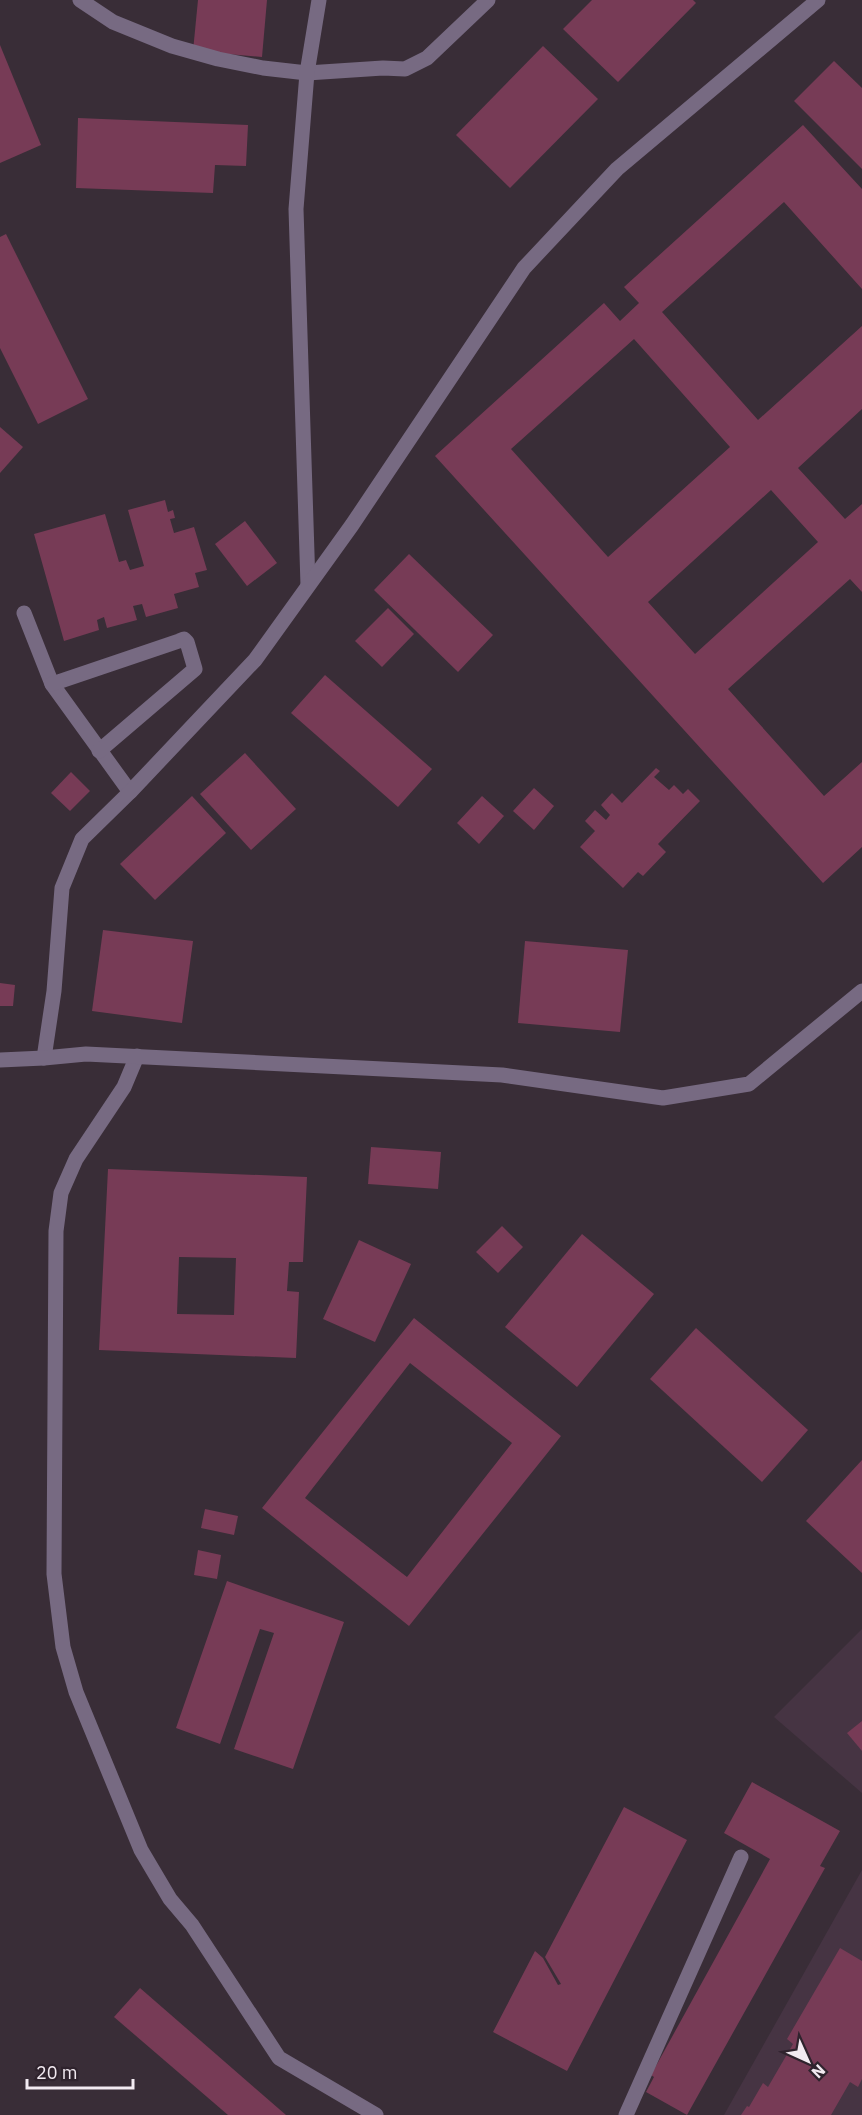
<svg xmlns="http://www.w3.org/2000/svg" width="862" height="2115" viewBox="0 0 862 2115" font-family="'IBM Plex Sans',sans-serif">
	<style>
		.built { fill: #463443 }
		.building { fill: #773b56; fill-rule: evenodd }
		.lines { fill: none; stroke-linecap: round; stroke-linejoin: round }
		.minor { stroke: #776a82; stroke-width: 15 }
	</style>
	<rect width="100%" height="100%" fill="#392d37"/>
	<!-- built -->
	<g class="built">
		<polygon points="862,1629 862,1793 774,1717"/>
		<polygon points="862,1870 862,2115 724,2115"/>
	</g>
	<!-- building -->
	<g class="building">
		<polygon points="198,0 267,0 262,57 193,51"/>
		<polygon points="592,0 693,0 696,3 618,82 563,29"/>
		<polygon points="0,45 41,145 0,163"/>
		<polygon points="543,46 598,99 510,188 456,135"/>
		<polygon points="834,61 862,88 862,169 794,101"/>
		<polygon points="78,118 248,125 246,166 215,165 213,193 76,188"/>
		<path d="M803,125L862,189V289L784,202L662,312L758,420L862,326V409L798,468L845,519L862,504V592L850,579L728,689L824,796L862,762V847L823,883L435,456L604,303L620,321L639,303L624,287ZM634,339L730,447L608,557L511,449ZM771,490L818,542L695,654L648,602Z"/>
		<polygon points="6,234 88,399 38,424 0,348 0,237"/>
		<polygon points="0,427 23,447 0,473"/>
		<polygon points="165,500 168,512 173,510 175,518 170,519 174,533 194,527 207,570 195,573 199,587 174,594 178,608 146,617 142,604 133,606 137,620 107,628 104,617 97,620 99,630 64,641 34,534 105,514 119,562 126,560 130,570 144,566 128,510"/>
		<polygon points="245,521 277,563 247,586 215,544"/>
		<polygon points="409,554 493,635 458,672 374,590"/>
		<polygon points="388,608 414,634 382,667 355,641"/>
		<polygon points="325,675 432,769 398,807 291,713"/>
		<polygon points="245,753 296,809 251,850 200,794"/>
		<polygon points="656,768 660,771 654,777 669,790 674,785 683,794 688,789 700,801 658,844 666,852 643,876 638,872 623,888 580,847 595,831 585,821 595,810 606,820 610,815 601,805 612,793 622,803"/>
		<polygon points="71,772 90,791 70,811 51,793"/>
		<polygon points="534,788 554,806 534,830 513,811"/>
		<polygon points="192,796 226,833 155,900 120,864"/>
		<polygon points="482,796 504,816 479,844 457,823"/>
		<polygon points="103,930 193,941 182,1023 92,1011"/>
		<polygon points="525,941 628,950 620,1032 518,1023"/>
		<polygon points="0,983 15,985 13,1006 0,1006"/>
		<polygon points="371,1147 441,1152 438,1189 368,1184"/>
		<path d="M108,1169L307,1177L303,1262H289L287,1291L299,1292L296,1358L99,1350ZM179,1257L236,1258L234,1315L177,1314Z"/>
		<polygon points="502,1226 523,1247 498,1273 476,1252"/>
		<polygon points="582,1234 654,1294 577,1387 505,1327"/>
		<polygon points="359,1240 411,1264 375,1342 323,1319"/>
		<path d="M414,1318L561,1436L409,1626L262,1508ZM410,1363L512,1443L407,1577L305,1498Z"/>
		<polygon points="696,1328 808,1430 762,1482 650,1379"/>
		<polygon points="862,1460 862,1573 806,1521"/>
		<polygon points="205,1509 238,1516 234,1535 201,1528"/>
		<polygon points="198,1550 221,1555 217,1579 194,1575"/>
		<polygon points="227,1581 344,1622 293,1769 234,1749 274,1633 260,1629 220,1744 176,1728"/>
		<polygon points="862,1721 862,1751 847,1733"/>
		<polygon points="752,1782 840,1831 820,1866 825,1868 687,2115 646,2092 654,2077 651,2075 770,1859 724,1833"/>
		<polygon points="624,1807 687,1840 567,2071 493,2032 535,1951 543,1958 558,1985 561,1984 545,1957"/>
		<polygon points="840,1948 862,1961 862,2079 858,2087 850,2082 831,2115 741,2115 747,2106 749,2107 763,2083 768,2087 793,2044 787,2039"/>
		<polygon points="140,1988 286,2115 228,2115 114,2017"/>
	</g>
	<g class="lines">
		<!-- minor -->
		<g class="minor">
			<polyline points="80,0 113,22 172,46 218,59 263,68 307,73 383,68 405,69 427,58 488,0"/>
			<polyline points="308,585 296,209 307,73 319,0"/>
			<polyline points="24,613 52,684 130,792"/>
			<polyline points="52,684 179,641 184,639 187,642 195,669 99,751"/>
			<polyline points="137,1056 124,1087 76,1159 61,1193 56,1231 54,1574 63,1647 76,1692 141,1850 170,1899 192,1925 279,2058 376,2115"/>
			<polyline points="44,1058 54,991 62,888 82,839 130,792 255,660 352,525 524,268 617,169 818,0"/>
			<polyline points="0,1060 44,1058 86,1054 502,1075 663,1098 749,1084 862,991"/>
			<polyline points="626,2115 741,1857"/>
		</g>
	</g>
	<!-- north arrow -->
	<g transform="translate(808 2061) rotate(135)" stroke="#2f232d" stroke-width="4.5" paint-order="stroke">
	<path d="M0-4.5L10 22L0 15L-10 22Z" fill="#f2eaf1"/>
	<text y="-9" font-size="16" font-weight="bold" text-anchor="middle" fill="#f2eaf1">N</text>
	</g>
	<!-- scale -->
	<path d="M27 2079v9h106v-9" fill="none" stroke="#f2eaf1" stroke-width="3"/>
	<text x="36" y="2079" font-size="18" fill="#f2eaf1" stroke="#2f232d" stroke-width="4.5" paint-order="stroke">20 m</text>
</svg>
